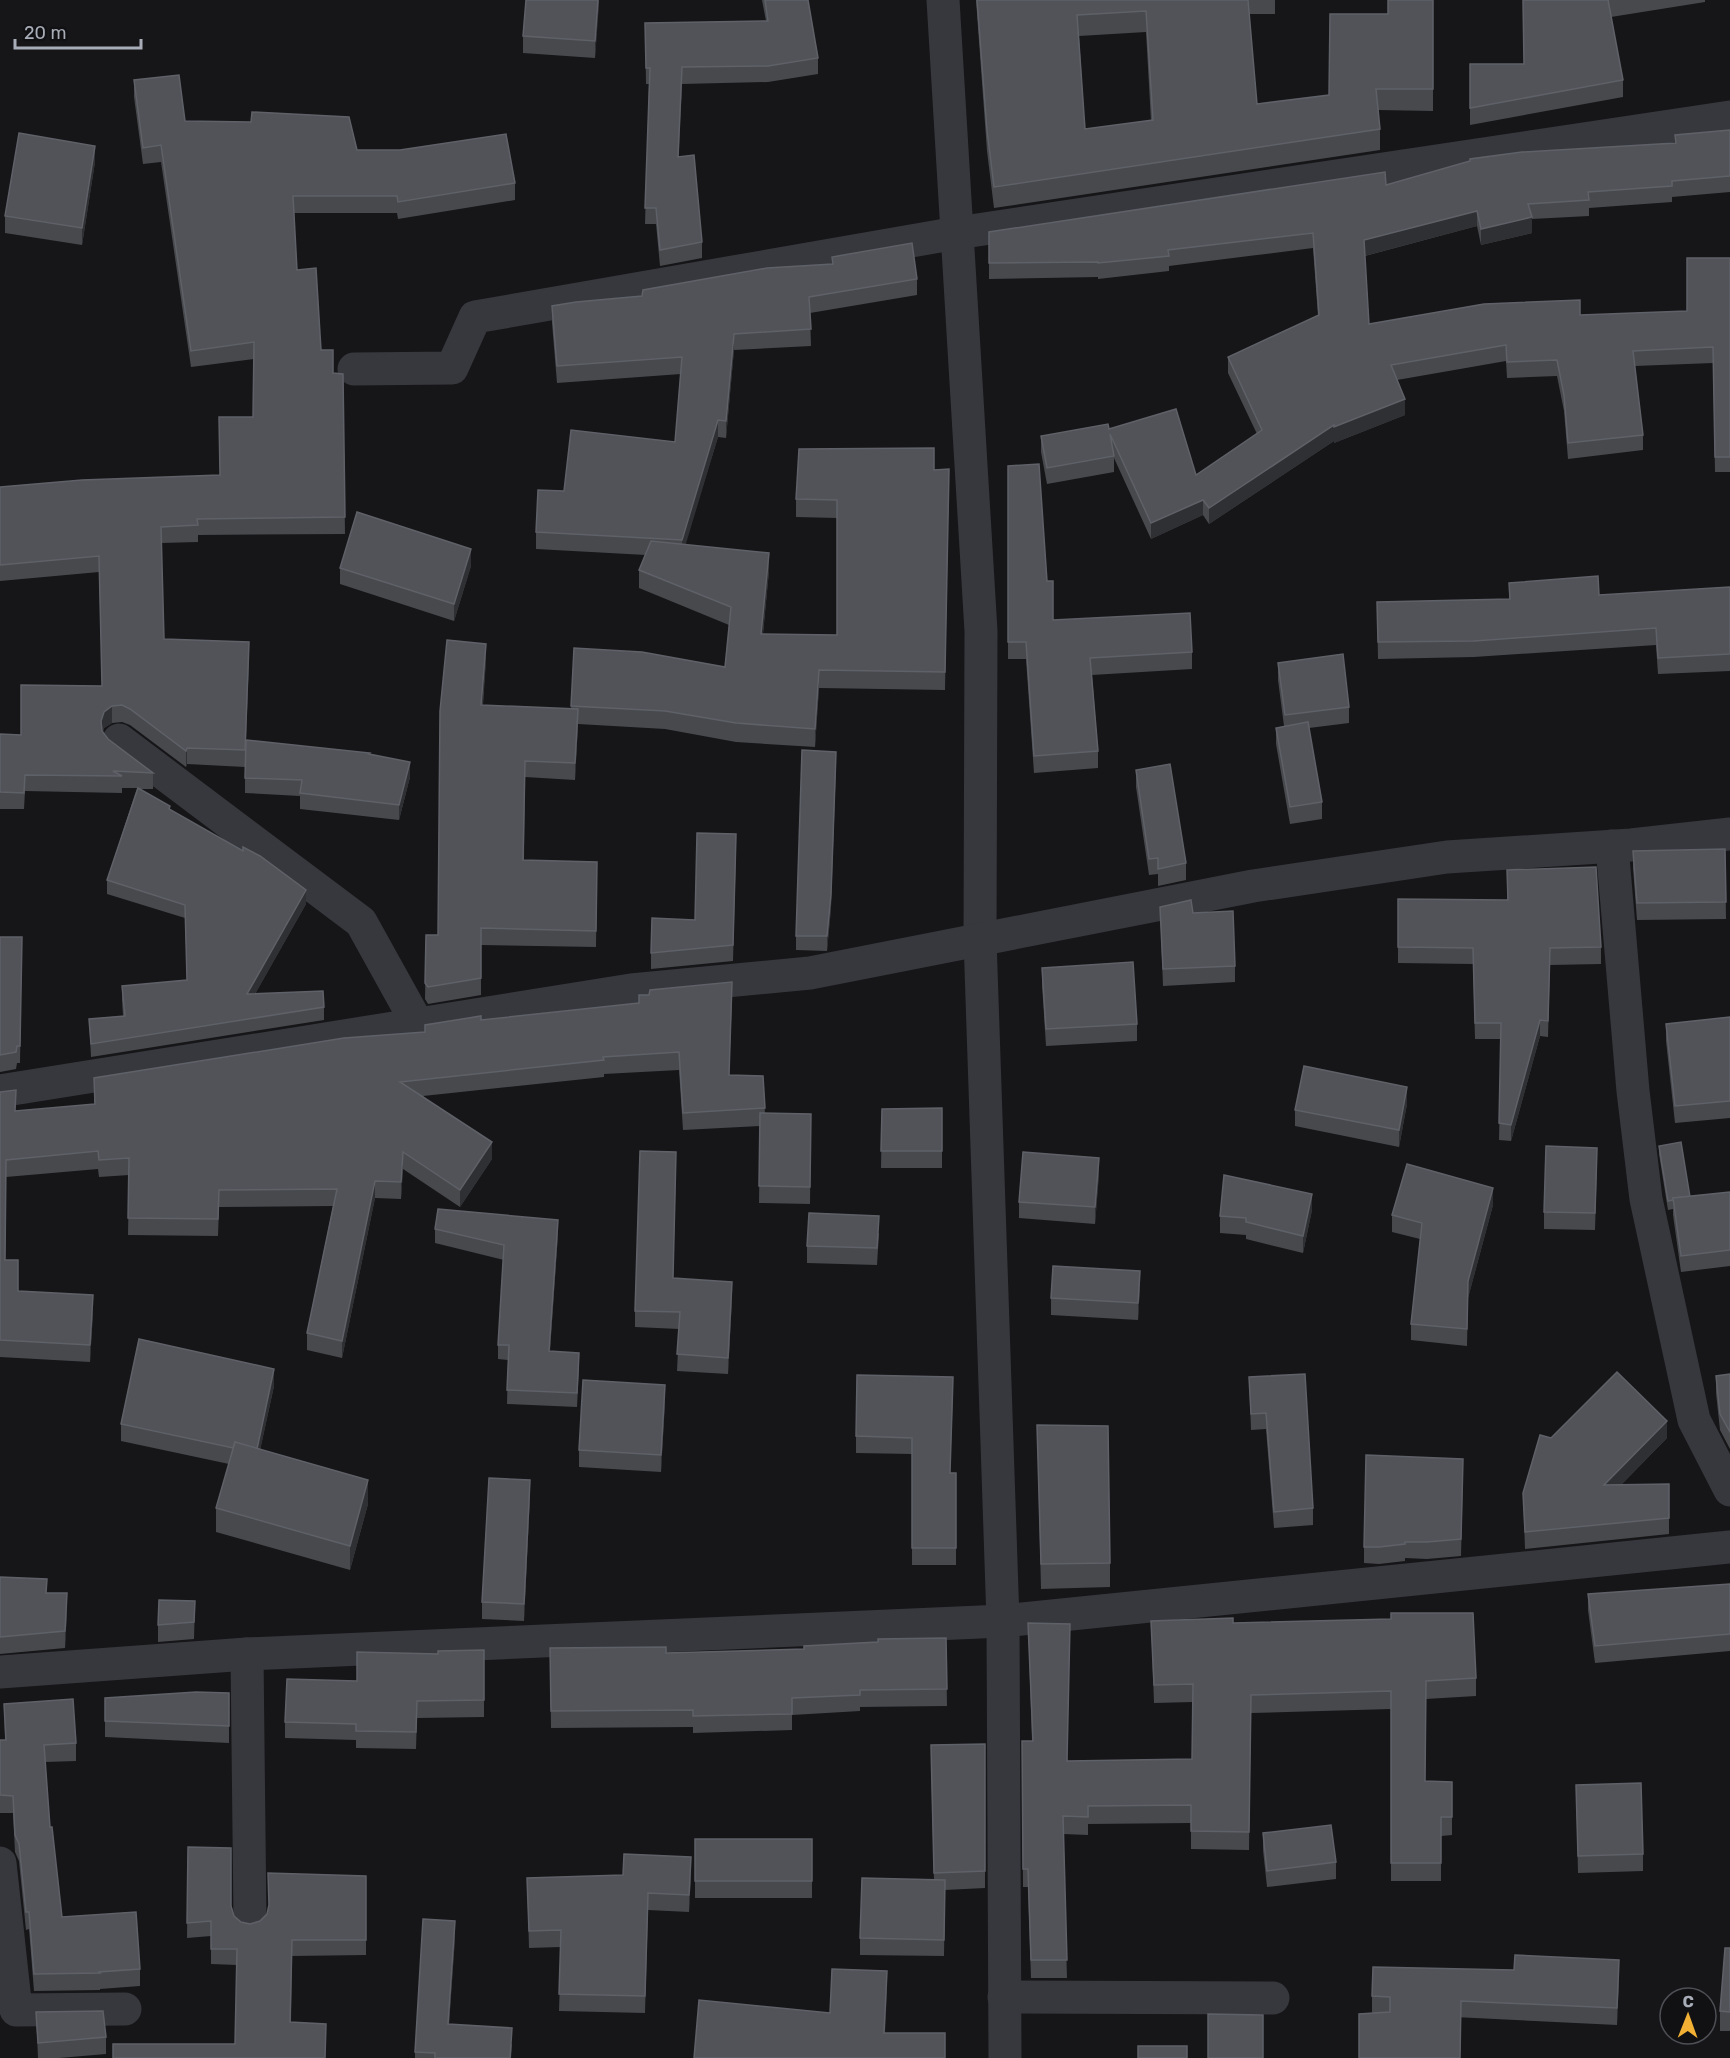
<svg xmlns="http://www.w3.org/2000/svg" width="1730" height="2058" viewBox="0 0 1730 2058" font-family="Rubik,sans-serif">
	<style>
		.lines { fill: none; stroke-linecap: round; stroke-linejoin: round }
		.street { stroke: #37383d; stroke-width: 33 }
		.wall { fill: #47494d; fill-rule: evenodd }
		.shaded-wall { fill: #2f3033 }
		.building { fill: #525359; stroke: #5f6168; stroke-width: 1.5; fill-rule: evenodd }
	</style>
	<rect width="100%" height="100%" fill="#161618"/>
	<g class="lines">
		<!-- street -->
		<g class="street">
			<polyline points="943,0 981,631 980,939 1003,1621 1005,2058"/>
			<polyline points="354,369 452,368 475,317 957,233 1730,117"/>
			<polyline points="119,740 361,922 417,1023"/>
			<polyline points="1612,846 1633,1091 1646,1199 1694,1420 1730,1490"/>
			<polyline points="0,1091 631,990 810,973 1253,886 1447,857 1631,845 1730,834"/>
			<polyline points="247,1654 250,1921"/>
			<polyline points="0,1672 247,1654 1003,1621 1730,1547"/>
			<polyline points="0,1863 16,2010 125,2009"/>
			<polyline points="1004,1997 1273,1998"/>
		</g>
	</g>
	<!-- wall -->
	<g class="wall">
		<polygon points="599,0 595,58 523,53 523,36"/>
		<polygon points="762,0 808,0 818,58 818,74 768,82 682,84 678,157 702,242 702,258 660,266 656,224 645,224 649,84 646,84 645,23 766,21"/>
		<path d="M976,0H1275V14H1249L1257,104L1329,95L1388,14L1433,0V111L1378,110L1380,129V150L994,208L987,151ZM1146,32L1151,121L1085,129L1079,36Z"/>
		<polygon points="1523,0 1705,0 1705,2 1611,17 1623,80 1623,97 1470,125 1470,64 1524,64"/>
		<polygon points="134,80 185,121 357,150 515,183 515,200 398,219 397,213 294,213 297,270 321,350 333,373 343,374 345,534 198,535 198,542 161,543 164,639 249,658 245,767 187,764 186,767 130,725 122,722 112,723 104,728 103,732 108,739 153,773 153,789 139,789 306,904 255,994 324,1007 324,1020 91,1057 89,1019 123,1016 122,1000 122,986 187,980 185,918 107,894 107,880 137,788 122,788 122,793 25,791 24,809 0,809 0,734 21,735 102,686 99,572 0,581 0,487 220,475 253,417 254,359 191,367 161,162 143,164 134,97"/>
		<polygon points="1730,130 1730,192 1672,197 1672,202 1589,208 1589,216 1532,219 1532,233 1481,245 1477,226 1365,256 1369,324 1687,311 1730,258 1730,472 1715,472 1713,363 1635,366 1643,435 1643,450 1568,459 1564,411 1557,376 1507,378 1506,361 1397,380 1405,415 1334,443 1334,441 1209,524 1203,515 1151,539 1114,458 1114,472 1047,484 1041,452 1041,436 1109,429 1196,475 1257,434 1228,373 1228,357 1318,316 1313,248 1169,266 1169,271 1098,279 1098,277 989,279 989,232 1386,185 1675,143 1675,135"/>
		<polygon points="95,162 82,245 5,233 5,216"/>
		<polygon points="832,257 917,279 917,295 810,313 811,346 734,350 726,438 718,437 685,544 769,571 763,634 837,635 837,518 796,517 796,499 934,470 949,469 945,690 819,688 815,747 736,742 665,729 578,724 575,780 525,777 524,860 597,862 596,947 481,945 481,995 428,1004 425,999 426,935 438,935 486,660 483,705 571,709 574,648 725,667 729,625 639,588 639,570 646,555 536,549 536,532 564,491 675,442 681,374 557,383 552,323 552,306 642,296 832,264"/>
		<polygon points="1008,466 1047,581 1053,620 1192,652 1192,669 1092,675 1098,751 1098,768 1034,773 1026,659 1008,659"/>
		<polygon points="471,566 454,621 340,584 340,568"/>
		<polygon points="1509,583 1599,595 1730,587 1730,671 1658,674 1656,645 1474,657 1378,659 1377,602 1509,599"/>
		<polygon points="1278,663 1349,707 1349,723 1309,728 1322,802 1322,819 1290,824 1276,744 1276,728 1284,726 1278,680"/>
		<polygon points="370,754 410,777 399,820 300,809 300,796 245,793 245,778"/>
		<polygon points="836,766 831,908 827,951 796,950 796,936"/>
		<polygon points="1136,770 1186,863 1186,880 1158,886 1158,874 1149,875 1136,787"/>
		<polygon points="1725,849 1726,919 1637,920 1633,868 1633,851"/>
		<polygon points="736,851 733,961 651,969 651,953 695,920"/>
		<polygon points="1507,870 1601,947 1601,964 1550,965 1548,1037 1540,1036 1511,1141 1499,1140 1501,1039 1475,1039 1473,964 1398,963 1398,899 1507,900"/>
		<polygon points="1160,907 1193,913 1235,966 1235,982 1163,986"/>
		<polygon points="0,937 22,937 20,1063 17,1063 16,1069 0,1072"/>
		<polygon points="1042,968 1137,1024 1137,1041 1046,1046 1042,984"/>
		<polygon points="732,999 729,1075 763,1076 765,1114 811,1114 810,1204 759,1203 760,1126 683,1130 679,1070 604,1074 604,1077 423,1096 492,1159 460,1207 403,1169 401,1199 375,1198 342,1358 307,1350 307,1333 333,1206 219,1207 218,1236 128,1235 129,1175 99,1177 98,1169 6,1177 5,1260 18,1291 93,1312 90,1362 0,1357 0,1092 16,1111 94,1105 94,1078 425,1032 481,1020"/>
		<polygon points="1730,1017 1730,1118 1675,1123 1666,1041 1666,1024"/>
		<polygon points="1407,1104 1399,1147 1295,1126 1295,1110"/>
		<polygon points="942,1108 942,1168 881,1168 882,1109"/>
		<polygon points="1659,1146 1690,1196 1730,1192 1730,1266 1681,1272 1673,1215 1673,1209 1668,1210 1659,1154"/>
		<polygon points="1597,1164 1595,1230 1544,1229 1544,1212"/>
		<polygon points="676,1169 673,1278 732,1299 728,1374 677,1371 679,1329 635,1327 635,1311"/>
		<polygon points="1099,1174 1095,1224 1019,1218 1019,1202"/>
		<polygon points="1493,1205 1468,1298 1467,1346 1411,1340 1411,1324 1420,1239 1392,1232 1392,1215"/>
		<polygon points="1312,1210 1303,1253 1246,1239 1246,1235 1220,1233 1220,1216"/>
		<polygon points="435,1229 558,1234 550,1351 579,1367 577,1407 507,1404 508,1360 498,1359 498,1345 504,1260 435,1243"/>
		<polygon points="879,1233 877,1265 807,1263 807,1246"/>
		<polygon points="1140,1287 1138,1320 1051,1315 1051,1298"/>
		<polygon points="1730,1374 1730,1449 1720,1430 1716,1393 1716,1376"/>
		<polygon points="1249,1377 1313,1508 1313,1525 1274,1528 1266,1429 1251,1430"/>
		<polygon points="274,1386 260,1450 368,1504 350,1570 216,1532 216,1508 229,1464 121,1441 121,1424"/>
		<polygon points="953,1394 950,1473 956,1473 956,1565 912,1565 912,1454 856,1453 856,1436"/>
		<polygon points="665,1402 661,1472 579,1467 579,1450"/>
		<polygon points="1037,1425 1110,1563 1110,1587 1041,1589"/>
		<polygon points="1551,1438 1667,1438 1621,1485 1669,1484 1669,1534 1525,1549 1523,1493"/>
		<polygon points="1463,1476 1461,1556 1427,1559 1405,1558 1405,1561 1379,1564 1364,1563 1364,1547"/>
		<polygon points="530,1496 524,1621 482,1619 482,1602"/>
		<polygon points="0,1577 47,1593 67,1610 65,1648 0,1654"/>
		<polygon points="1730,1584 1730,1651 1595,1663 1588,1610 1588,1594"/>
		<polygon points="195,1601 194,1639 158,1642 158,1625"/>
		<polygon points="1151,1621 1233,1623 1476,1678 1476,1696 1426,1699 1425,1781 1452,1782 1452,1835 1441,1836 1441,1881 1391,1881 1391,1709 1251,1713 1249,1850 1191,1849 1191,1823 1088,1824 1088,1835 1063,1834 1067,1978 1031,1978 1028,1887 1023,1887 1022,1741 1032,1741 1028,1623 1068,1761 1192,1759 1193,1702 1154,1703"/>
		<polygon points="946,1638 947,1706 860,1707 860,1711 792,1715 792,1730 693,1733 693,1727 551,1728 550,1648 666,1653 804,1649"/>
		<polygon points="484,1650 484,1717 417,1718 416,1749 356,1748 356,1740 285,1738 285,1722 357,1681 438,1654"/>
		<polygon points="229,1693 229,1743 105,1737 105,1698"/>
		<polygon points="4,1704 76,1743 76,1761 45,1762 50,1827 62,1917 140,1969 140,1986 100,1989 100,1990 34,1991 29,1929 26,1930 19,1861 15,1852 13,1813 0,1813 0,1740 5,1740"/>
		<polygon points="985,1744 985,1888 945,1890 944,1956 860,1955 860,1938 934,1880 931,1762"/>
		<polygon points="1576,1785 1643,1854 1643,1871 1578,1873"/>
		<polygon points="1263,1833 1336,1862 1336,1879 1267,1887 1263,1850"/>
		<rect x="695" y="1839" width="117" height="59"/>
		<polygon points="188,1847 231,1906 234,1916 241,1922 250,1924 260,1921 366,1876 366,1955 292,1956 291,2023 326,2039 325,2058 113,2058 235,2044 237,1965 211,1964 211,1936 187,1938"/>
		<polygon points="691,1874 689,1912 648,1910 645,2013 559,2011 561,1947 529,1948 527,1878"/>
		<polygon points="455,1938 449,2024 512,2044 511,2058 415,2058 415,2052"/>
		<polygon points="1730,1948 1730,2031 1720,2031 1720,2011"/>
		<polygon points="1619,1977 1617,2025 1372,2013 1372,1996"/>
		<polygon points="36,2012 106,2037 106,2054 59,2058 38,2058"/>
	</g>
	<!-- shaded-wall -->
	<g class="shaded-wall">
		<polygon points="598,0 599,6 595,58 595,41"/>
		<polygon points="682,67 682,84 678,173 678,157"/>
		<polygon points="95,146 95,162 82,245 82,228"/>
		<polygon points="1477,211 1477,226 1364,256 1364,240"/>
		<polygon points="1532,217 1532,233 1481,245 1481,229"/>
		<polygon points="734,334 734,350 726,438 726,421"/>
		<polygon points="1405,399 1405,415 1334,443 1334,427"/>
		<polygon points="718,420 718,437 682,557 682,540"/>
		<polygon points="1334,425 1334,441 1209,524 1209,508"/>
		<polygon points="1203,500 1203,515 1151,539 1151,523"/>
		<polygon points="471,549 471,566 454,621 454,604"/>
		<polygon points="769,553 769,571 761,652 761,634"/>
		<polygon points="249,642 249,658 245,767 245,750"/>
		<polygon points="486,644 486,660 481,721 481,705"/>
		<polygon points="819,670 819,688 815,747 815,729"/>
		<polygon points="112,706 112,723 104,728 101,737 101,721 104,712"/>
		<polygon points="578,709 578,726 575,780 575,763"/>
		<polygon points="187,748 187,764 186,767 186,751"/>
		<polygon points="836,752 831,908 827,951 827,936"/>
		<polygon points="410,762 410,777 399,820 399,805"/>
		<polygon points="306,890 306,904 247,1008 247,994"/>
		<polygon points="1540,1020 1540,1036 1511,1141 1511,1125"/>
		<polygon points="1407,1087 1407,1104 1399,1147 1399,1130"/>
		<polygon points="492,1142 492,1159 460,1207 460,1190"/>
		<polygon points="403,1152 403,1169 401,1199 401,1182"/>
		<polygon points="1099,1158 1099,1174 1095,1224 1095,1207"/>
		<polygon points="375,1181 375,1198 342,1358 342,1341"/>
		<polygon points="1493,1188 1493,1205 1468,1298 1467,1346 1468,1281"/>
		<polygon points="1312,1194 1312,1210 1303,1253 1303,1236"/>
		<polygon points="558,1220 558,1234 549,1365 549,1351"/>
		<polygon points="1140,1271 1140,1287 1138,1320 1138,1303"/>
		<polygon points="732,1282 732,1299 728,1374 728,1358"/>
		<polygon points="93,1295 93,1312 90,1362 90,1345"/>
		<polygon points="274,1369 274,1386 256,1469 256,1453"/>
		<polygon points="665,1385 665,1402 661,1472 661,1455"/>
		<polygon points="1667,1421 1667,1438 1604,1502 1604,1485"/>
		<polygon points="368,1480 368,1504 350,1570 350,1546"/>
		<polygon points="530,1480 530,1496 524,1621 524,1604"/>
		<polygon points="67,1593 67,1610 65,1648 65,1631"/>
		<polygon points="691,1857 691,1874 689,1912 689,1895"/>
		<polygon points="455,1921 455,1938 448,2041 448,2024"/>
		<polygon points="1619,1960 1619,1977 1617,2025 1617,2008"/>
		<polygon points="887,1971 887,1993 884,2055 884,2033"/>
	</g>
	<!-- building -->
	<g class="building">
		<polygon points="526,0 598,0 595,41 523,36"/>
		<polygon points="765,0 808,0 818,58 768,66 682,67 678,157 694,155 702,242 660,250 656,208 645,208 650,68 646,68 645,23 768,21"/>
		<path d="M977,0H1248L1257,104L1329,95L1330,14H1388V0H1433V89H1376L1380,129L994,187L987,130ZM1146,11L1153,120L1085,129L1077,15Z"/>
		<polygon points="1523,0 1609,0 1608,0 1623,80 1470,108 1470,64 1524,64"/>
		<polygon points="179,75 185,121 251,122 252,112 349,117 357,150 400,150 506,134 515,183 398,202 397,196 293,196 297,270 316,268 321,350 333,350 333,373 343,374 345,517 197,519 198,525 161,527 164,639 249,642 245,750 187,748 186,751 130,709 122,705 112,706 104,712 101,721 102,731 108,739 153,773 113,771 122,776 25,775 24,793 0,792 0,734 21,735 21,685 102,686 99,556 0,565 0,487 82,480 220,475 219,417 253,417 254,342 191,351 161,145 143,148 134,80"/>
		<polygon points="1730,130 1730,176 1672,181 1672,186 1588,192 1589,200 1528,204 1532,217 1481,229 1477,211 1364,240 1369,324 1484,304 1580,300 1580,315 1687,311 1687,258 1730,258 1730,457 1715,457 1713,347 1633,351 1643,435 1568,443 1564,395 1557,360 1507,362 1506,345 1391,365 1405,399 1334,427 1334,425 1209,508 1203,500 1151,523 1110,434 1114,456 1047,468 1041,436 1108,424 1109,429 1176,409 1196,475 1262,430 1228,357 1319,315 1313,233 1168,250 1169,256 1098,263 1098,262 989,263 989,232 1385,172 1386,185 1470,161 1470,159 1522,152 1676,143 1675,135"/>
		<polygon points="19,133 95,146 82,228 5,216"/>
		<polygon points="912,243 917,279 809,297 811,329 734,334 726,421 718,420 682,540 536,532 538,490 564,491 571,430 675,442 682,357 557,366 552,306 576,302 642,296 643,290 767,268 833,264 832,257"/>
		<polygon points="934,448 934,470 949,469 945,672 819,670 815,729 736,723 665,711 571,706 574,648 642,652 725,667 731,607 639,570 651,541 769,553 761,634 837,635 837,500 796,499 799,449"/>
		<polygon points="1039,464 1047,581 1053,581 1053,620 1190,613 1192,652 1090,658 1098,751 1034,756 1026,642 1008,642 1008,466"/>
		<polygon points="357,512 471,549 454,604 340,568"/>
		<polygon points="1598,576 1599,595 1730,587 1730,654 1658,658 1656,628 1474,641 1378,642 1377,602 1510,599 1509,583"/>
		<polygon points="447,640 486,644 481,705 578,709 575,763 525,761 523,860 597,862 596,931 481,928 481,978 428,987 425,983 426,935 438,935 440,711"/>
		<polygon points="1343,654 1349,707 1285,715 1278,663"/>
		<polygon points="1308,722 1322,802 1290,807 1276,728"/>
		<polygon points="246,740 370,753 369,754 410,762 399,805 300,793 302,780 245,778"/>
		<polygon points="802,750 836,752 831,894 827,936 796,936"/>
		<polygon points="1170,764 1186,863 1158,869 1158,858 1149,859 1136,770"/>
		<polygon points="138,788 170,806 169,809 243,851 243,847 260,856 306,890 247,994 323,991 324,1007 91,1044 89,1019 125,1016 122,986 187,980 185,905 107,880"/>
		<polygon points="697,833 736,834 733,945 651,953 652,918 695,920"/>
		<polygon points="1725,849 1726,902 1637,903 1633,851"/>
		<polygon points="1596,867 1601,947 1550,948 1548,1021 1540,1020 1511,1125 1499,1123 1501,1023 1475,1023 1473,948 1398,947 1398,899 1508,900 1507,870"/>
		<polygon points="1191,900 1193,913 1233,911 1235,966 1163,969 1160,907"/>
		<polygon points="0,937 22,937 20,1046 17,1046 16,1052 0,1055"/>
		<polygon points="1133,962 1137,1024 1046,1029 1042,968"/>
		<polygon points="732,982 729,1075 763,1076 765,1108 683,1113 679,1052 603,1057 604,1060 400,1082 492,1142 460,1190 403,1152 401,1182 375,1181 342,1341 307,1333 337,1189 219,1190 218,1219 128,1218 129,1158 99,1160 98,1151 6,1160 5,1260 18,1260 18,1291 93,1295 90,1345 0,1340 0,1092 16,1090 15,1111 95,1104 94,1078 344,1038 425,1032 425,1025 481,1016 481,1020 639,1003 639,995 649,995 650,990"/>
		<polygon points="1730,1017 1730,1101 1675,1106 1666,1024"/>
		<polygon points="1304,1066 1407,1087 1399,1130 1295,1110"/>
		<polygon points="942,1108 942,1151 881,1151 882,1109"/>
		<polygon points="760,1113 811,1114 810,1187 759,1186"/>
		<polygon points="1681,1142 1690,1197 1673,1198 1673,1200 1668,1201 1659,1146"/>
		<polygon points="1546,1146 1597,1148 1595,1213 1544,1212"/>
		<polygon points="640,1151 676,1152 673,1278 732,1282 728,1358 677,1354 680,1312 635,1311"/>
		<polygon points="1023,1152 1099,1158 1095,1207 1019,1202"/>
		<polygon points="1407,1164 1493,1188 1468,1281 1467,1329 1411,1324 1422,1223 1392,1215"/>
		<polygon points="1224,1175 1312,1194 1303,1236 1246,1222 1246,1218 1220,1216"/>
		<polygon points="1730,1192 1730,1250 1681,1256 1673,1198"/>
		<polygon points="438,1209 558,1220 549,1351 579,1353 577,1393 507,1390 509,1345 498,1345 504,1245 435,1229"/>
		<polygon points="809,1213 879,1216 877,1248 807,1246"/>
		<polygon points="1053,1266 1140,1271 1138,1303 1051,1298"/>
		<polygon points="139,1339 274,1369 257,1449 235,1442 233,1448 121,1424"/>
		<polygon points="1617,1372 1667,1421 1604,1485 1669,1484 1669,1518 1525,1532 1523,1493 1540,1435 1551,1438"/>
		<polygon points="1305,1374 1313,1508 1274,1512 1266,1413 1251,1414 1249,1377"/>
		<polygon points="1730,1374 1730,1432 1720,1414 1716,1376"/>
		<polygon points="857,1375 953,1377 950,1473 956,1473 956,1548 912,1548 912,1438 856,1436"/>
		<polygon points="583,1380 665,1385 661,1455 579,1450"/>
		<polygon points="1037,1425 1108,1426 1110,1563 1041,1564"/>
		<polygon points="235,1442 368,1480 350,1546 216,1508"/>
		<polygon points="1366,1455 1463,1459 1461,1539 1427,1542 1405,1542 1405,1544 1379,1547 1364,1547"/>
		<polygon points="489,1478 530,1480 524,1604 482,1602"/>
		<polygon points="0,1577 47,1579 46,1593 67,1593 65,1631 0,1637"/>
		<polygon points="1730,1584 1730,1634 1595,1646 1588,1594"/>
		<polygon points="159,1600 195,1601 194,1622 158,1625"/>
		<polygon points="1391,1613 1473,1613 1476,1678 1426,1681 1425,1781 1452,1782 1452,1817 1441,1817 1441,1863 1391,1863 1391,1691 1251,1695 1249,1832 1191,1831 1191,1805 1088,1806 1088,1817 1063,1816 1067,1960 1031,1960 1028,1869 1023,1869 1022,1741 1033,1741 1028,1623 1070,1624 1067,1761 1192,1759 1193,1684 1154,1685 1151,1621 1233,1618 1233,1623 1391,1619"/>
		<polygon points="946,1638 947,1689 860,1690 860,1695 792,1698 792,1714 693,1716 693,1710 551,1711 550,1648 666,1647 666,1653 804,1649 804,1646 878,1642 878,1639"/>
		<polygon points="484,1650 484,1700 417,1701 416,1732 356,1731 356,1724 285,1722 287,1679 357,1681 357,1652 438,1654 438,1651"/>
		<polygon points="196,1692 229,1693 229,1726 105,1721 105,1698"/>
		<polygon points="73,1699 76,1743 44,1745 50,1827 52,1827 62,1917 136,1912 140,1969 99,1972 100,1973 34,1974 29,1912 26,1912 19,1844 15,1835 13,1796 0,1795 0,1740 6,1740 4,1704"/>
		<polygon points="985,1744 985,1871 934,1873 931,1745"/>
		<polygon points="1641,1783 1643,1854 1578,1856 1576,1785"/>
		<polygon points="1331,1825 1336,1862 1267,1871 1263,1833"/>
		<rect x="695" y="1839" width="117" height="42"/>
		<polygon points="188,1847 231,1848 231,1906 234,1916 241,1922 250,1924 260,1921 267,1914 269,1905 268,1873 366,1876 366,1940 292,1940 290,2022 326,2024 325,2058 113,2058 113,2044 235,2044 237,1949 211,1949 211,1921 187,1923"/>
		<polygon points="624,1854 691,1857 689,1895 648,1893 645,1996 559,1994 561,1930 529,1931 527,1878 623,1875"/>
		<polygon points="862,1878 945,1880 944,1940 860,1938"/>
		<polygon points="423,1919 455,1921 448,2024 512,2028 510,2058 435,2058 435,2053 415,2052"/>
		<polygon points="1725,1948 1730,1948 1730,2012 1720,2011"/>
		<polygon points="1515,1955 1619,1960 1617,2008 1461,2001 1460,2058 1359,2058 1359,2014 1390,2012 1390,1997 1372,1996 1373,1967 1514,1970"/>
		<polygon points="832,1969 887,1971 884,2033 945,2033 945,2058 694,2058 699,2000 830,2013"/>
		<polygon points="103,2011 106,2037 38,2043 36,2012"/>
		<polygon points="1208,2014 1263,2015 1263,2058 1208,2058"/>
		<rect x="1138" y="2046" width="49" height="12"/>
	</g>
	<!-- north arrow -->
	<g transform="translate(1688 2016) rotate(1)"><circle r="28" fill="#111113" stroke="#4d4f55" stroke-width="1.5"/>
	<path d="M0-4.5L10 22L0 15L-10 22Z" fill="#f2b134"/>
	<text y="-9" font-size="16" font-weight="bold" text-anchor="middle" fill="#a8adb8">С</text>
	</g>
	<!-- scale -->
	<path d="M15 39v9h126v-9" fill="none" stroke="#a8adb8" stroke-width="3"/>
	<text x="24" y="39" font-size="18" fill="#a8adb8" stroke="#111113" stroke-width="4.5" paint-order="stroke">20 m</text>
</svg>
